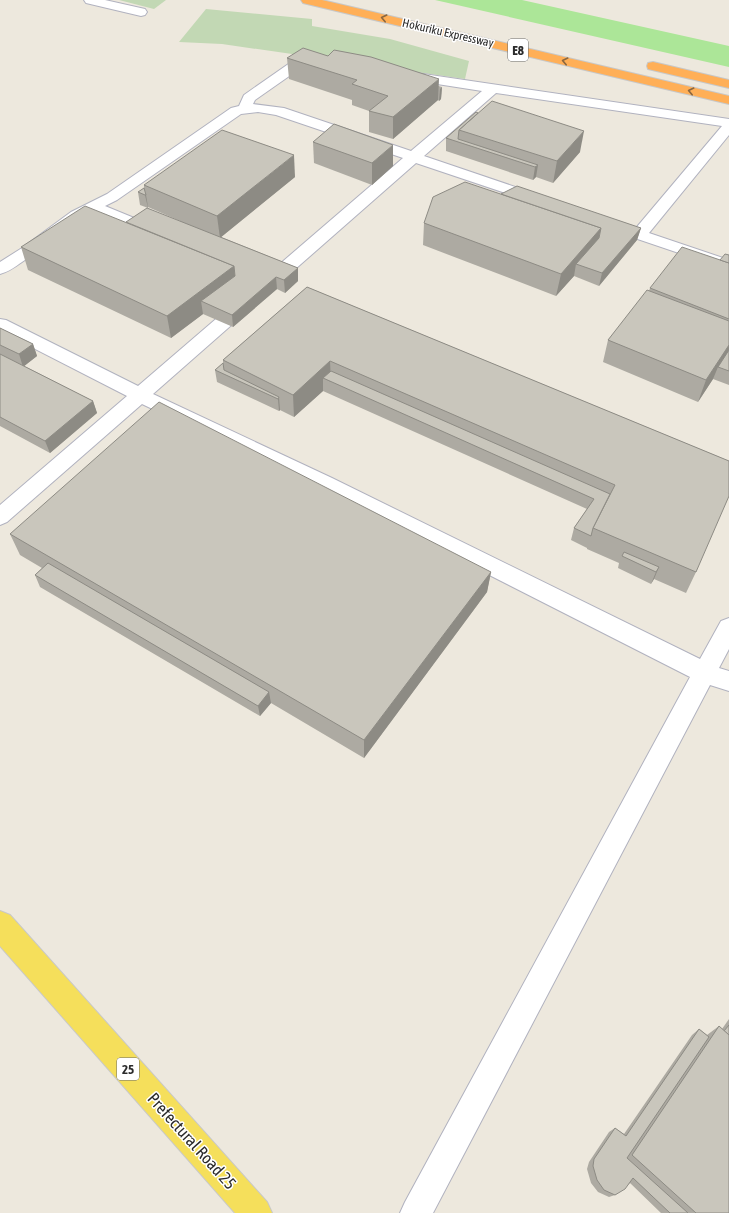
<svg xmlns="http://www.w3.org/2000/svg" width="729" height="1213" viewBox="0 0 729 1213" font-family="'Asap Condensed',sans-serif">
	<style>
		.green { fill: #ace698 }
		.cemetery { fill: #c2d8b4 }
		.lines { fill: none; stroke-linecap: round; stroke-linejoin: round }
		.minor-casing { stroke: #b1b2bf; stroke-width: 2 }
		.major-casing { stroke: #c8c8c8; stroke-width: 2 }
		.highway-casing { stroke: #c8c8c8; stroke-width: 2 }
		.minor { fill: #fff; fill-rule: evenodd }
		.major { fill: #f5df5b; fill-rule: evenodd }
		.highway { fill: #ffaf57; fill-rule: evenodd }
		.wall { fill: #adaaa2 }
		.shaded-wall { fill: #8d8b84 }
		.building { fill: #c9c6bc; stroke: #8d8b84 }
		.oneway { stroke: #8a663f }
		.labels { text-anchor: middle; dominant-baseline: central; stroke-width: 3; stroke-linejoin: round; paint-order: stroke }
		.far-street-label { font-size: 12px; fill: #2b2b2b; stroke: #fff }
		.shield { fill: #fff; stroke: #6b6b6b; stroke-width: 1 }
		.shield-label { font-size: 13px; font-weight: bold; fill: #2b2b2b }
		.near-street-label { font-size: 17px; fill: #2b2b2b; stroke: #fff }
	</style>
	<rect width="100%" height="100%" fill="#ede8dd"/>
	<!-- green -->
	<polygon class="green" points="435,0 522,0 729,46 729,67"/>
	<!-- cemetery -->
	<g class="cemetery">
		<polygon points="119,0 166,0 154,9"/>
		<polygon points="206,9 312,19 312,26 390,39 469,61 465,79 222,44 179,42"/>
	</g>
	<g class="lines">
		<!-- minor casing -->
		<g class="minor-casing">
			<g id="minor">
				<polygon points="84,0 105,0 145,9 147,12 145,15 141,16 86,3"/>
				<path d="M302,57L319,59L320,62L319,65H305L255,100L253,104L284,108L411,151L482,91L405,79L403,76L405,73L410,72L729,119V135L649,233L729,260V270L605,228L603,225L605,222L611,220L636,228L722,126L496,93L424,156L542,196L545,199L542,202L537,204L532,202L416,163L153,394L332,478L700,659L721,621L729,618V649L719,668L729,671V691L710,685L433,1213H400L405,1202L690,677L318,488L142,404L7,522L0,525V505L127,396L0,331V319L6,320L138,386L403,158L276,115L258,112L241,114L117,200L105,206L161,229L163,232L161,235L155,237L149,235L93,212C67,225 46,246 22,262C15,267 8,272 0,274V262L22,248L71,212L107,194L231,108L239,106L244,95L297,58Z"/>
			</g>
		</g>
		<!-- major casing -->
		<g class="major-casing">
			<polygon id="major" points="0,911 10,915 267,1202 272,1213 235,1213 0,946"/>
		</g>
		<!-- highway casing -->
		<g class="highway-casing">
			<g id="highway">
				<polygon points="301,0 322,0 729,96 729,104 307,4 303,3"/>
				<polygon points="653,62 729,80 729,88 648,69 647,66 648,63"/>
			</g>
		</g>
		<!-- minor -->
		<use href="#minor" class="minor"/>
		<!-- major -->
		<use href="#major" class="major"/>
		<!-- highway -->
		<use href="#highway" class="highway"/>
	</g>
	<!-- wall -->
	<g class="wall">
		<polygon points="328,56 442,87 441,99 439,101 438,100 393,139 369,132 369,111 352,105 352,100 289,79 287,58"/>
		<polygon points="476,112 580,152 553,183 536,177 533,180 446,151 446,138"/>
		<polygon points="313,142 393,166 372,185 314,163"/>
		<polygon points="295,177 221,237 298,268 298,281 285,293 277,289 233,327 203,314 171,338 28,270 21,247 180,221 148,207 148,208 140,205 138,192 144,188 144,185"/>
		<polygon points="501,194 641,228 637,240 599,286 574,276 556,296 423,245 424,223"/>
		<polygon points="729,255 729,385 713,379 698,402 603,362 608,340 649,291 650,288 720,260"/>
		<polygon points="307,287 729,461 696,572 686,593 654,579 651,584 618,568 619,563 587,549 587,548 571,540 574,528 587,509 323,391 294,417 280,410 279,411 217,382 215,370 223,363 223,360"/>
		<polygon points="0,328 33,344 37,356 24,366 93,401 97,413 50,453 0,426"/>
		<polygon points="10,534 491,572 487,592 364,758 271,703 260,716 40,587 35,575 42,568 20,555"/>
		<polygon points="729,1019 729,1213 661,1213 630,1183 615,1195 609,1197 598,1192 591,1183 587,1169 589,1162 609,1132 615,1128 624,1134 692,1035 699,1029 707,1035 719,1026 722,1029"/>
	</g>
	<!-- shaded-wall -->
	<g class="shaded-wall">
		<polygon points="439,79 438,100 393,139 393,117"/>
		<polygon points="442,87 441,99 439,101 440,89"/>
		<polygon points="584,131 580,152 553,183 557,161"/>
		<polygon points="393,145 393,166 372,185 372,163"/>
		<polygon points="294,155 295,177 220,238 217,216"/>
		<polygon points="538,165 536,177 533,180 535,167"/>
		<polygon points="145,195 146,195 148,207 148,208"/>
		<polygon points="601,228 596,250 576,264 574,276 556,296 561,274"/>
		<polygon points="641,228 637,240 599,286 602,273"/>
		<polygon points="234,266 237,289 201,301 203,314 171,338 167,316"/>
		<polygon points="298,268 298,281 285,293 284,280"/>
		<polygon points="276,277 277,289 233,327 232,315"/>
		<polygon points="33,344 37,356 23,367 19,354"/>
		<polygon points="729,345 729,355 718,367 713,379 698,402 706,380"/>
		<polygon points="330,361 331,382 323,378 323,391 294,417 293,395"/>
		<polygon points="279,397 280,410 279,411 278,399"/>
		<polygon points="93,401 97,413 50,453 45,441"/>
		<polygon points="659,567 654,579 651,584 656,572"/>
		<polygon points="491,572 487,592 364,758 364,740"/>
		<polygon points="269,692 271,703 260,716 258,706"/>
	</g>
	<!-- building -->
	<g class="building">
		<polygon points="303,48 328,56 334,50 371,57 439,79 393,117 369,111 388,96 352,84 357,80 287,58"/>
		<polygon points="492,101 584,131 557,161 459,130"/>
		<polygon points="476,112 478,113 459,130 458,139 538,165 535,167 446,138"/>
		<polygon points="334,124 393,145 372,163 313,142"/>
		<polygon points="222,130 294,155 217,216 144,185"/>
		<polygon points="465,182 601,228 561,274 424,223 433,197"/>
		<polygon points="517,186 641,228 602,273 576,264 599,238 601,228 501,194"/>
		<polygon points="144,188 146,195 145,195 138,192"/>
		<polygon points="85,206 234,266 167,316 21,247"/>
		<polygon points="147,208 298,268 284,280 276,277 232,315 201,301 235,276 234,266 126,222"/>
		<polygon points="682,247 729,263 729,319 650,288"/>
		<polygon points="725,254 729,255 729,263 720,260"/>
		<polygon points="307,287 729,461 729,496 696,572 593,528 615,485 330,361 293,395 223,360"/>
		<polygon points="647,290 729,321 729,345 706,380 608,340"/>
		<polygon points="0,328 33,344 19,354 0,345"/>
		<polygon points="729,350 729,371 718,367"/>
		<polygon points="0,354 93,401 45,441 0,417"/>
		<polygon points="223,363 224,370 279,397 278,399 215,370"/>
		<polygon points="331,371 610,494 593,528 591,536 574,528 594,499 323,378"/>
		<polygon points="159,402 491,572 364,740 10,534"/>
		<polygon points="624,552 659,567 656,572 622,556"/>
		<polygon points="48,563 269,692 258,706 35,575"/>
		<polygon points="729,1025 729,1035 724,1031"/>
		<polygon points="719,1026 729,1035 729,1213 696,1213 632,1155"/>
		<polygon points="699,1029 709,1037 627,1158 688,1213 670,1213 633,1178 625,1189 615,1195 604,1190 597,1180 593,1166 594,1159 615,1128 626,1136"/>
	</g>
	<!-- one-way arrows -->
	<defs><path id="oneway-chevron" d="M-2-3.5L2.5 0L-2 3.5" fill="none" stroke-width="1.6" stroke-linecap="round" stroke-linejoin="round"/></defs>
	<g class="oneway">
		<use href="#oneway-chevron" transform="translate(384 18) rotate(-167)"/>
		<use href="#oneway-chevron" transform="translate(565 61) rotate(-167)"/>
		<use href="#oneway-chevron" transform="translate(691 91) rotate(-167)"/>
	</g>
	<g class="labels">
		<!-- far-street labels -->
		<g class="far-street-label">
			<text transform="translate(448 33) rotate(13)">Hokuriku Expressway</text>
		</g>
		<!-- shield labels -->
		<g class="shield">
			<rect x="508" y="39" width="20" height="22" rx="3"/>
			<rect x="117" y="1058" width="22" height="22" rx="3"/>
		</g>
		<g class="shield-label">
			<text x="518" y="50">E8</text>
			<text x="128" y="1069">25</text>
		</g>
		<!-- near-street labels -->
		<g class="near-street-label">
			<text transform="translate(192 1141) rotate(48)">Prefectural Road 25</text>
		</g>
	</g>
</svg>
